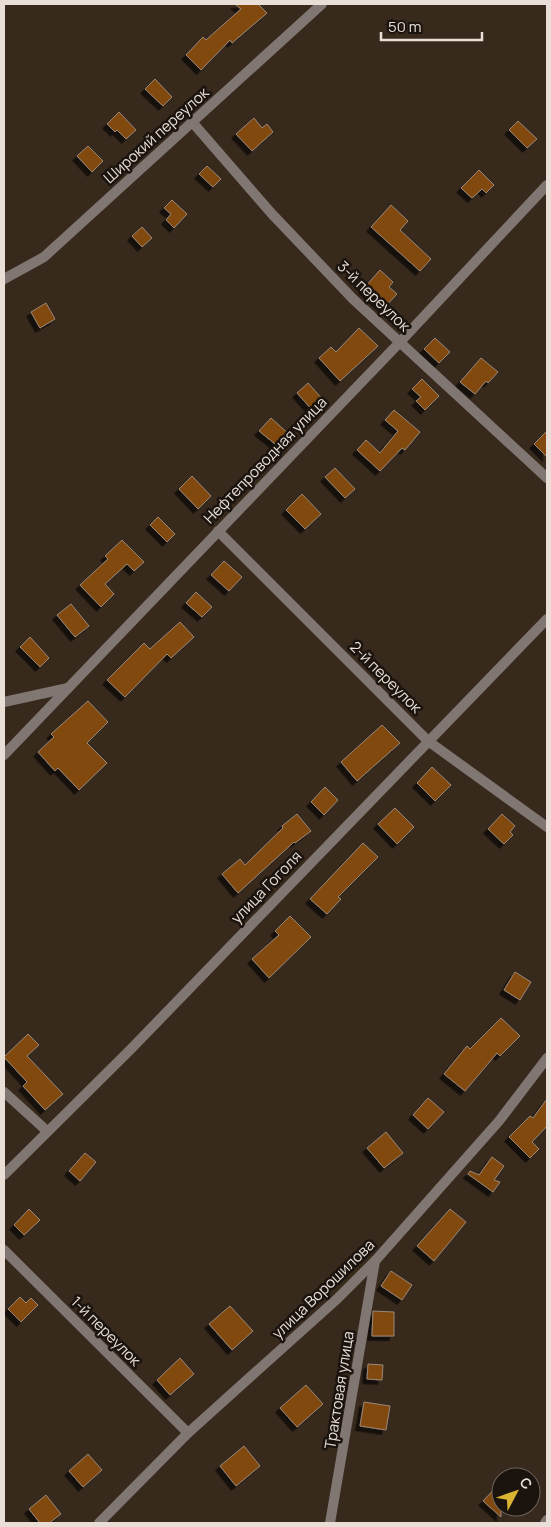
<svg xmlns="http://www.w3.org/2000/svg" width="551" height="1527" viewBox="0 0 551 1527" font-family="Manrope,sans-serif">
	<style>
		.building { fill: #814a0f; stroke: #998778; filter: url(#shadow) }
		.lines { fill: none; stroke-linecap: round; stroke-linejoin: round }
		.minor { stroke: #807672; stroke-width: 10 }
		.tertiary { stroke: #807672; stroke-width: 10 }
		.labels { text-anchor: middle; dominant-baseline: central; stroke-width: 5; stroke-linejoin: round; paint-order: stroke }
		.street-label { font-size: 15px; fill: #e9dfd7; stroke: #1a130e }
	</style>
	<defs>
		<filter id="shadow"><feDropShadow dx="-4.5" dy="4.5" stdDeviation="0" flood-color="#0009"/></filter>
	</defs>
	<rect width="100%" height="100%" fill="#38291d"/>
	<!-- building -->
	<g class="building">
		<polygon points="235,4 258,4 267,13 232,43 230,40 201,70 186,55 203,37 206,40 241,9"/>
		<polygon points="155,79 172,97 163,106 145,89"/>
		<polygon points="119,112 136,130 126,139 117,130 115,132 107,124"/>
		<polygon points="254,118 262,128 267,124 273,132 252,151 236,134"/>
		<polygon points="518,121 537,139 527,148 509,130"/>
		<polygon points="88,146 103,161 92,172 77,156"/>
		<polygon points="207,166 221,179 213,187 199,174"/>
		<polygon points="479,170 494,185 486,193 482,189 472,198 461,188"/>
		<polygon points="172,200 187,214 174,228 166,220 171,214 164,208"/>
		<polygon points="391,205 408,221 400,230 431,259 420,271 371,227"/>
		<polygon points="142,227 152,238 142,247 132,236"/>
		<polygon points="380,270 393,282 389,287 397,294 384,308 363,289"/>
		<polygon points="46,303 55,319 40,328 31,312"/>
		<polygon points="359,328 378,346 340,381 319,358 331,347 336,352"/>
		<polygon points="435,338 450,352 439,363 424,349"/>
		<polygon points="481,358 498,372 488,383 486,381 475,394 460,382"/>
		<polygon points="422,379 439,396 425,410 416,401 421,397 412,389"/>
		<polygon points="308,383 325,402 314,412 297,393"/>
		<polygon points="394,410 420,432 405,450 402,448 380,471 357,450 366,440 380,453 398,431 385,420"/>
		<polygon points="271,418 291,436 280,448 259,431"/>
		<polygon points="547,431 547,457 534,444"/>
		<polygon points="335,468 355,489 345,498 325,477"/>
		<polygon points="192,476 211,496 198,509 179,489"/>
		<polygon points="302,494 321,514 305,529 286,510"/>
		<polygon points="158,517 175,534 167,542 150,525"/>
		<polygon points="122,540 144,562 134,571 127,564 105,584 114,594 101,607 80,585 108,559 105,556"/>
		<polygon points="224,561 242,577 229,591 211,575"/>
		<polygon points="196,592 212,607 202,617 186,603"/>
		<polygon points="71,604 89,626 75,637 57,615"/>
		<polygon points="180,622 194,637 171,658 167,654 125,697 107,680 144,643 150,649"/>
		<polygon points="30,637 49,658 40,667 20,647"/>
		<polygon points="88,701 108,722 87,743 107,763 79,790 58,768 55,771 38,752 54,737 51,734"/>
		<polygon points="382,725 400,743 357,781 341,762"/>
		<polygon points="432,767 451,785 435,801 417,783"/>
		<polygon points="325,787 338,800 324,815 311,802"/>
		<polygon points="395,808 414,827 397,844 378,824"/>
		<polygon points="297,814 311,831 295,843 294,842 238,893 222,874 240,859 245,865 283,828 282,826"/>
		<polygon points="502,814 515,826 510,832 513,835 504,844 488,829"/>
		<polygon points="363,843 378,857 338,897 341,899 327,914 310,899"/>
		<polygon points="290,916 311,937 269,978 252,959 279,935 275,931"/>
		<polygon points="515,972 531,982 520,1000 504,990"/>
		<polygon points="501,1018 520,1036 500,1056 497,1053 465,1091 444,1074 467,1046 470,1049"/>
		<polygon points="28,1034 39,1045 27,1056 63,1094 45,1110 23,1086 27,1082 4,1057"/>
		<polygon points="428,1098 444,1112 428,1129 413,1115"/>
		<polygon points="547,1099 547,1126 532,1142 539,1149 530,1158 509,1137 530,1116 533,1118"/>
		<polygon points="386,1132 403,1153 384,1168 367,1148"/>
		<polygon points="85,1153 96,1162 80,1181 69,1171"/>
		<polygon points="492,1157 504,1166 494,1180 500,1182 493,1192 468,1174 470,1171 479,1175"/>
		<polygon points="29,1209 40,1220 24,1235 14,1225"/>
		<polygon points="450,1209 466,1222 434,1261 417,1246"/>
		<polygon points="391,1271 412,1285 402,1300 381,1286"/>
		<polygon points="20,1297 26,1303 31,1298 38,1305 21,1322 8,1309"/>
		<polygon points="230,1306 253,1331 232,1350 209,1324"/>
		<polygon points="373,1311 394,1312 394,1336 372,1336"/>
		<polygon points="180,1358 194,1374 170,1395 157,1380"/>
		<polygon points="368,1364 383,1365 382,1380 367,1379"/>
		<polygon points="306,1385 323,1404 297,1427 280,1408"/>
		<polygon points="364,1402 390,1406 386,1430 360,1426"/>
		<polygon points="244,1446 260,1466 236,1486 220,1466"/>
		<polygon points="88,1454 102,1470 83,1487 69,1471"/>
		<polygon points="501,1482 501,1517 483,1501"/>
		<polygon points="46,1495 61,1514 49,1523 40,1523 29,1509"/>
	</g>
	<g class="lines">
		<!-- minor -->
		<g class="minor">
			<polyline points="193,123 272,214 353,299 547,478"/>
			<polyline points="4,279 44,257 322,4"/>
			<polyline points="218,531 428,741 547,827"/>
			<polyline points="4,702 68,688"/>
			<polyline points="4,755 400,342 547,185"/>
			<polyline points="4,1092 47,1131"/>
			<polyline points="4,1175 131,1049 547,619"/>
			<polyline points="4,1250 188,1433"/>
			<polyline points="99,1523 188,1433 337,1299 375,1261"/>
			<polyline points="545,1523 547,1520"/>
		</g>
		<!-- tertiary -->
		<polyline class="tertiary" points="330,1523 375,1261 499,1121 547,1058"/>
	</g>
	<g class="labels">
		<!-- street labels -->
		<g class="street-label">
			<text transform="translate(156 135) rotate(-42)">Широкий переулок</text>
			<text transform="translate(374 296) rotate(44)">3-й переулок</text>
			<text transform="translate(265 460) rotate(-46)">Нефтепроводная улица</text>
			<text transform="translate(386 677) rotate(45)">2-й переулок</text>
			<text transform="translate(266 887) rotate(-46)">улица Гоголя</text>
			<text transform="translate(323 1289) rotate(-44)">улица Ворошилова</text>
			<text transform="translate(106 1331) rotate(45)">1-й переулок</text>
			<text transform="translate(339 1390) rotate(-81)">Трактовая улица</text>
		</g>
	</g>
	<!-- border -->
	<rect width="551" height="1527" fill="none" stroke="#e9dfd7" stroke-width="10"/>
	<!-- north arrow -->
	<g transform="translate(516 1492) rotate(49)"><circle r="24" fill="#1a130e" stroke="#6d655e"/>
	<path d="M0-4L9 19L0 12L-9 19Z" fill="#dab333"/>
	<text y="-8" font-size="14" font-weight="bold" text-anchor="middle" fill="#e9dfd7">С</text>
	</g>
	<!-- scale -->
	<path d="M381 32v8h101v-8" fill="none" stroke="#e9dfd7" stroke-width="2.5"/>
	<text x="388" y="32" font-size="15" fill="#e9dfd7" stroke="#1a130e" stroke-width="4" paint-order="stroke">50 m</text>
</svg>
